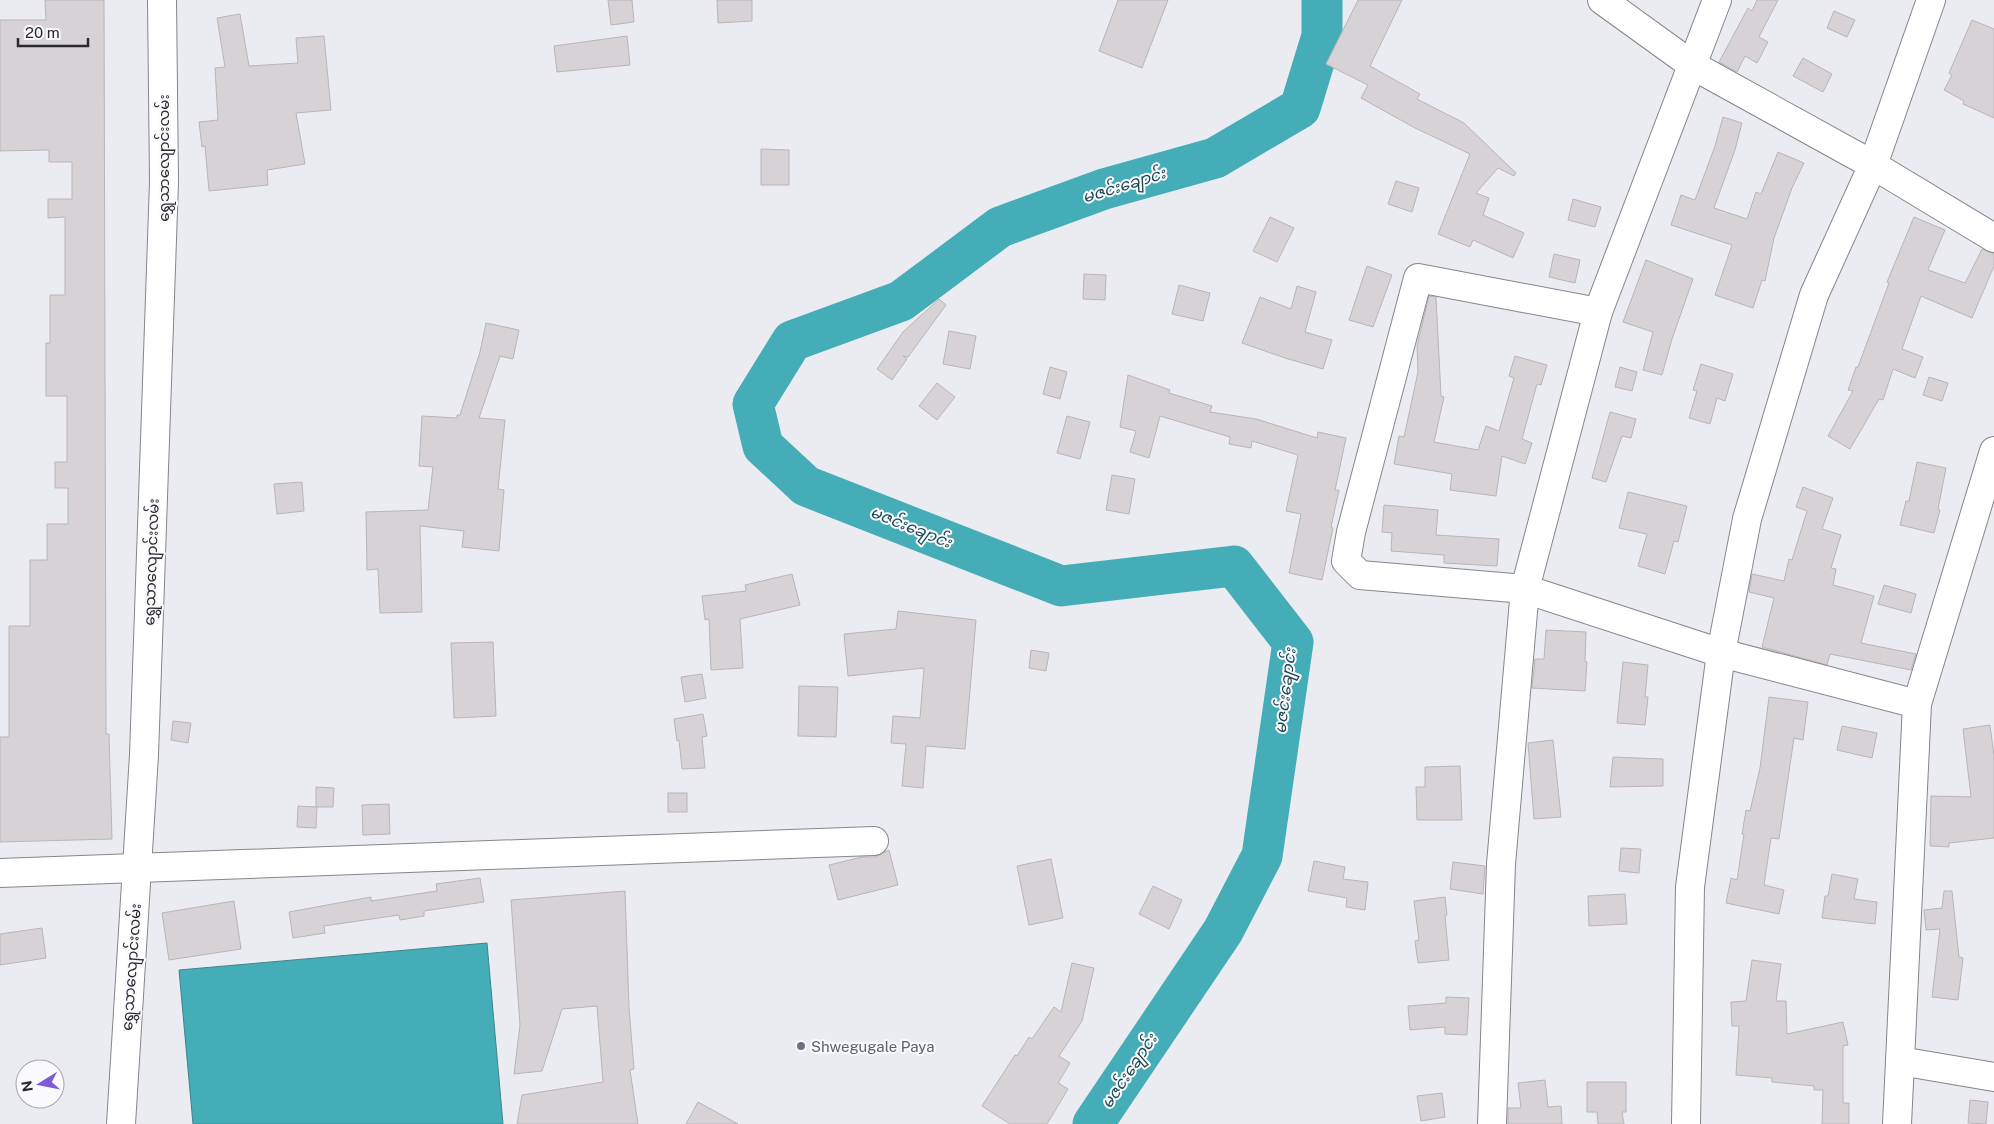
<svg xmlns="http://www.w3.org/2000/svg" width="1994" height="1124" viewBox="0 0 1994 1124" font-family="'Public Sans','Noto Sans Myanmar',sans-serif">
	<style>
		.water { fill: #45adb7; stroke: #3d868d }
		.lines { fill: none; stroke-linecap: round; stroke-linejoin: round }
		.river { stroke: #45adb7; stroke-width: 41 }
		.building { fill: #d7d2d6; stroke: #b9b4b8 }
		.minor-casing { stroke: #85868b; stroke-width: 30 }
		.minor { stroke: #fff; stroke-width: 28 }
		.worship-dot { fill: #6b7280; stroke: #f9f9fe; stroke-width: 2 }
		.labels { text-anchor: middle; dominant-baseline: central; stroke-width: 4; stroke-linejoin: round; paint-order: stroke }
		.street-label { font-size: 15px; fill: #292a2c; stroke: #f9f9fe }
		.worship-label { font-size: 15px; fill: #5b616d; stroke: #f9f9fe; text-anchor: start }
		.water-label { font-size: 16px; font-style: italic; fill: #19484c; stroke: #f9f9fe }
	</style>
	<rect width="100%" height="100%" fill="#ebecf2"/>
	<!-- water -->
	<polygon class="water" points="487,943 503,1124 193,1124 179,970"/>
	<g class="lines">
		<!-- river -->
		<polyline class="river" points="1093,1124 1223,931 1262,856 1293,642 1234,566 1061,586 806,486 763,446 753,404 792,341 901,301 1000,227 1104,189 1215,158 1300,108 1322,36 1322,0"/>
	</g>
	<!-- building -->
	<g class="building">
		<polygon points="45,0 104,0 106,734 109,734 112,839 0,842 0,737 9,737 9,626 30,626 30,560 47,560 47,524 68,524 68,488 55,488 55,462 67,462 67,396 46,396 46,343 50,343 50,295 65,295 65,217 48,218 48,199 72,199 72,162 49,162 49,150 0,151 0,20 46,20"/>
		<polygon points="608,0 632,0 634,22 611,25"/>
		<polygon points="717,0 752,0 752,21 718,23"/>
		<polygon points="1118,0 1168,0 1142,68 1099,51"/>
		<polygon points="1358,0 1402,0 1370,66 1420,94 1417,99 1464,123 1516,173 1514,176 1498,168 1476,193 1489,198 1483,215 1524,233 1513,258 1473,240 1470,247 1438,234 1470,154 1415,128 1361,98 1368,85 1326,64"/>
		<polygon points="1757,0 1778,0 1759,37 1768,42 1757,63 1745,56 1737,72 1719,62 1748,8 1752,11"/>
		<polygon points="1834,11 1855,20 1847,37 1827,28"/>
		<polygon points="240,14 249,66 298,63 296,38 324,36 331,110 296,113 305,164 267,170 268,185 209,191 205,146 202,147 199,122 218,120 215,68 225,67 217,18"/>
		<polygon points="1972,20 1994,29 1994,118 1963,104 1964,101 1944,90 1952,75 1949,73"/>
		<polygon points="627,36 630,65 557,72 554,46"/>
		<polygon points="1803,58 1832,74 1823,92 1793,76"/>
		<polygon points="1723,117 1742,123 1735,150 1714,208 1747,219 1756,192 1761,194 1778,152 1804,163 1792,188 1774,238 1765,281 1762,280 1753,308 1715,295 1732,245 1671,225 1681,195 1695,200 1715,146"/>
		<polygon points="761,149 789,150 789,185 761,185"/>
		<polygon points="1396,181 1419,188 1412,212 1388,204"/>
		<polygon points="1573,199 1601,207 1595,227 1568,220"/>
		<polygon points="1270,217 1294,228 1277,262 1253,251"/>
		<polygon points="1914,217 1945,230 1928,270 1965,283 1982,249 1994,254 1994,266 1972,318 1921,296 1902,349 1923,357 1915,378 1893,369 1883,400 1879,399 1850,449 1828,436 1853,391 1848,390 1856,367 1858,367 1889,283 1887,282"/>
		<polygon points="1554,254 1580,260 1575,283 1549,277"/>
		<polygon points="1646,260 1693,279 1672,339 1662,375 1643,370 1653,332 1623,322"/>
		<polygon points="1367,266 1392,275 1373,327 1349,320"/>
		<polygon points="1084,274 1106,275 1105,300 1083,299"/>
		<polygon points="1179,285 1210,293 1203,321 1172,314"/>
		<polygon points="1297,286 1316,292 1305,332 1332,340 1323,369 1285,358 1242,343 1260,297 1291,309"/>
		<polygon points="1429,296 1436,297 1441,396 1444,397 1434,442 1478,450 1486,426 1499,431 1514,378 1509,376 1515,356 1547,365 1541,385 1537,384 1522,439 1532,443 1525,464 1502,456 1496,496 1450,490 1452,474 1394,464 1399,436 1404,437 1418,372 1417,346"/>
		<polygon points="939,299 946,305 908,357 903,356 907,359 892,380 877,369 903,332"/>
		<polygon points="486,323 519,330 513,359 500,356 479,418 505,420 498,489 504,490 499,551 462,547 464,531 420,526 422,612 380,613 378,569 367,570 366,512 428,510 433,467 419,466 422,416 457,418 457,415 460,415 480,352"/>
		<polygon points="949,331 976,336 970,369 943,364"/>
		<polygon points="1701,364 1733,374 1725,401 1717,398 1710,424 1689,418 1697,391 1693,390"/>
		<polygon points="1050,367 1067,372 1060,399 1043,394"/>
		<polygon points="1620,367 1637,372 1632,391 1615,387"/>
		<polygon points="1128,375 1170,390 1169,393 1212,406 1210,412 1256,419 1317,438 1318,432 1346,438 1335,490 1339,490 1331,527 1333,528 1322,580 1289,573 1301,514 1286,511 1298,455 1252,441 1251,448 1229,444 1230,437 1160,416 1149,458 1130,452 1136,431 1120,427"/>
		<polygon points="1929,377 1948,383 1942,401 1923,395"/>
		<polygon points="937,383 955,397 937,420 919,406"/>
		<polygon points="1610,412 1636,419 1631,438 1622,436 1606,482 1592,478"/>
		<polygon points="1067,416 1090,422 1080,459 1057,453"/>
		<polygon points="1917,462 1946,468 1938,509 1940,510 1934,533 1900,525 1906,501 1909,501"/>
		<polygon points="1112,475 1135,479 1129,514 1106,510"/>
		<polygon points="302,482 304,511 277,514 274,484"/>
		<polygon points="1803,487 1833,498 1822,529 1841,535 1831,568 1836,569 1833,585 1874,596 1861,643 1916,654 1911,670 1830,654 1827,665 1762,647 1774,598 1749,592 1752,574 1784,581 1789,559 1792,560 1807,511 1796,507"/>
		<polygon points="1628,492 1687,506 1678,542 1674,541 1665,574 1638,566 1647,534 1619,528"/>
		<polygon points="1384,505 1438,510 1436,535 1499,539 1497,566 1444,563 1444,555 1391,551 1392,533 1382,532"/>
		<polygon points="792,574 800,605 740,619 743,668 711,670 709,619 705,620 702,596 746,591 745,585"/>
		<polygon points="1884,585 1916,594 1911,613 1878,604"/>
		<polygon points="898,611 976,620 965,749 926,746 923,788 902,786 906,744 891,743 893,716 920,718 924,668 848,676 844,634 896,629"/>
		<polygon points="1546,630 1586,632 1585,662 1587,662 1585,691 1532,688 1535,659 1544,659"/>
		<polygon points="493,642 496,716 454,718 451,643"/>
		<polygon points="1031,650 1049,653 1046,671 1029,668"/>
		<polygon points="1623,662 1648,665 1645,697 1648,697 1645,725 1617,723"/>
		<polygon points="702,674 706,698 685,702 681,677"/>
		<polygon points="799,686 838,687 836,737 798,736"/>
		<polygon points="1769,697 1808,702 1803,740 1794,738 1779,839 1771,838 1764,885 1784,890 1779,914 1726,903 1731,878 1737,880 1744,834 1742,834 1746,810 1750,811 1760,768"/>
		<polygon points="703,714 707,736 702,737 705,768 682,769 679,740 677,741 674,719"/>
		<polygon points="173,721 191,723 188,743 171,740"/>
		<polygon points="1990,725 1994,756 1994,838 1949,843 1949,847 1930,846 1931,796 1971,797 1963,729"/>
		<polygon points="1842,726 1877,733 1872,758 1837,750"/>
		<polygon points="1553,740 1561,817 1534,819 1528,743"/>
		<polygon points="1613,757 1663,759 1663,786 1610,787"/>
		<polygon points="1460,766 1462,820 1417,820 1416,787 1425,787 1425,767"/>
		<polygon points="316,787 334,788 333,807 316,807"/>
		<rect x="668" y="793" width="19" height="19"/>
		<polygon points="389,804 390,834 363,835 362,805"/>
		<polygon points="298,806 317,807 316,828 297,827"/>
		<polygon points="1621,848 1641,849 1639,873 1619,871"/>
		<polygon points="889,850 898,885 838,900 829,865 862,857 875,857"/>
		<polygon points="1051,859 1063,918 1029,925 1017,866"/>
		<polygon points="1314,861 1345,867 1343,879 1368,882 1365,910 1346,907 1347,898 1308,891"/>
		<polygon points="1453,862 1485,866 1483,894 1450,889"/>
		<polygon points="1832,874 1858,879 1854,899 1877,902 1875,924 1822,918 1825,896 1828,896"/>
		<polygon points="480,878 484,902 424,911 424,916 400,920 399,915 324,926 325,933 293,938 289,912 371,897 371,901 437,891 436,884"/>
		<polygon points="1153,886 1182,900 1169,929 1139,914"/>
		<polygon points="625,891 629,1007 634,1069 630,1070 638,1124 517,1124 522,1095 603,1082 597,1006 562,1009 542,1071 514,1074 520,1025 511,900"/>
		<polygon points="1944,891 1952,891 1959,957 1963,958 1958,1000 1932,997 1940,929 1926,930 1924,910 1942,908"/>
		<polygon points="1625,894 1627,924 1589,926 1588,896"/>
		<polygon points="1445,897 1447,915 1445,915 1449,960 1418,963 1415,941 1419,940 1414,901"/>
		<polygon points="234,901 241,949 169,960 162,913"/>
		<polygon points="42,928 46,958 0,965 0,934"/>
		<polygon points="1752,960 1781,964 1776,1001 1786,1001 1787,1034 1843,1022 1848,1045 1843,1046 1843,1103 1849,1103 1849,1124 1822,1124 1823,1090 1814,1090 1814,1086 1772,1082 1772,1078 1736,1075 1739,1026 1732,1026 1731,1002 1746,1001"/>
		<polygon points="1072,963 1094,968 1082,1021 1059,1056 1070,1063 1058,1083 1068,1089 1047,1124 1010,1124 982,1106 1015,1055 1017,1056 1029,1037 1032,1039 1054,1007 1061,1012"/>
		<polygon points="1446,997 1469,998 1467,1035 1445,1034 1445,1027 1410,1030 1408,1006 1446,1003"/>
		<polygon points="1545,1080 1548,1107 1561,1106 1562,1124 1508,1124 1508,1108 1521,1108 1518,1083"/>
		<polygon points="1587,1082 1626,1082 1626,1112 1622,1112 1624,1124 1598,1124 1597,1112 1587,1112"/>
		<polygon points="1442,1093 1445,1117 1421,1121 1417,1096"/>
		<polygon points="1970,1100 1988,1102 1986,1124 1968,1123"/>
		<polygon points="698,1102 738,1124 686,1124"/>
	</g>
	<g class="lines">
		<!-- minor casing -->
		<g class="minor-casing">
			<g id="minor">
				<polyline points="1602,0 1692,65 1873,165 1994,238"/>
				<polyline points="1598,312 1418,278 1351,532 1346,561 1360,575 1525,589 1721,653 1917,704"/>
				<polyline points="0,873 874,841"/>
				<polyline points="1900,1061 1994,1077"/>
				<polyline points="121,1124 144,755 164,182 162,0"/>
				<polyline points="1492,1124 1501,864 1525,589 1598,312 1717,0"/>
				<polyline points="1686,1124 1690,887 1721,653 1747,519 1814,295 1873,165 1931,0"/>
				<polyline points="1897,1124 1917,704 1994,451"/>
			</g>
		</g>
		<!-- minor -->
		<use href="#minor" class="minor"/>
	</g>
	<!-- markers -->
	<circle class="worship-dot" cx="801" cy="1046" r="5"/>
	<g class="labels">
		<!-- street labels -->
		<g class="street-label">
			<text transform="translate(163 158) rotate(-90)">ရွှေသာလျောင်းလမ်း</text>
			<text transform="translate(151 562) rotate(-88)">ရွှေသာလျောင်းလမ်း</text>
			<text transform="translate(131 967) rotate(-86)">ရွှေသာလျောင်းလမ်း</text>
		</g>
		<!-- worship labels -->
		<g class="worship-label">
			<text x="811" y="1046">Shwegugale Paya</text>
		</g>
		<!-- water labels -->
		<g class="water-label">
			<text transform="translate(1124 185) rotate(-17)">မဇင်းချောင်း</text>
			<text transform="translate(911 527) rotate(22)">မဇင်းချောင်း</text>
			<text transform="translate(1285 691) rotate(-83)">မဇင်းချောင်း</text>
			<text transform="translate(1129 1071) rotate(-56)">မဇင်းချောင်း</text>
		</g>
	</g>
	<!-- north arrow -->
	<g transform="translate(40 1084) rotate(260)"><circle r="24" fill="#f9f9fe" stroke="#a6a6aa"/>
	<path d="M0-4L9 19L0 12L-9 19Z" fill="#7c5bd5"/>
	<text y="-8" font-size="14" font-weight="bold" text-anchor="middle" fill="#292a2c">N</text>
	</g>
	<!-- scale -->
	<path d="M18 38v8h70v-8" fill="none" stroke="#292a2c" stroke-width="2.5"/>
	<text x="25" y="38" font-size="15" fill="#292a2c" stroke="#f9f9fe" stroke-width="4" paint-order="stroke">20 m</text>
</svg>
